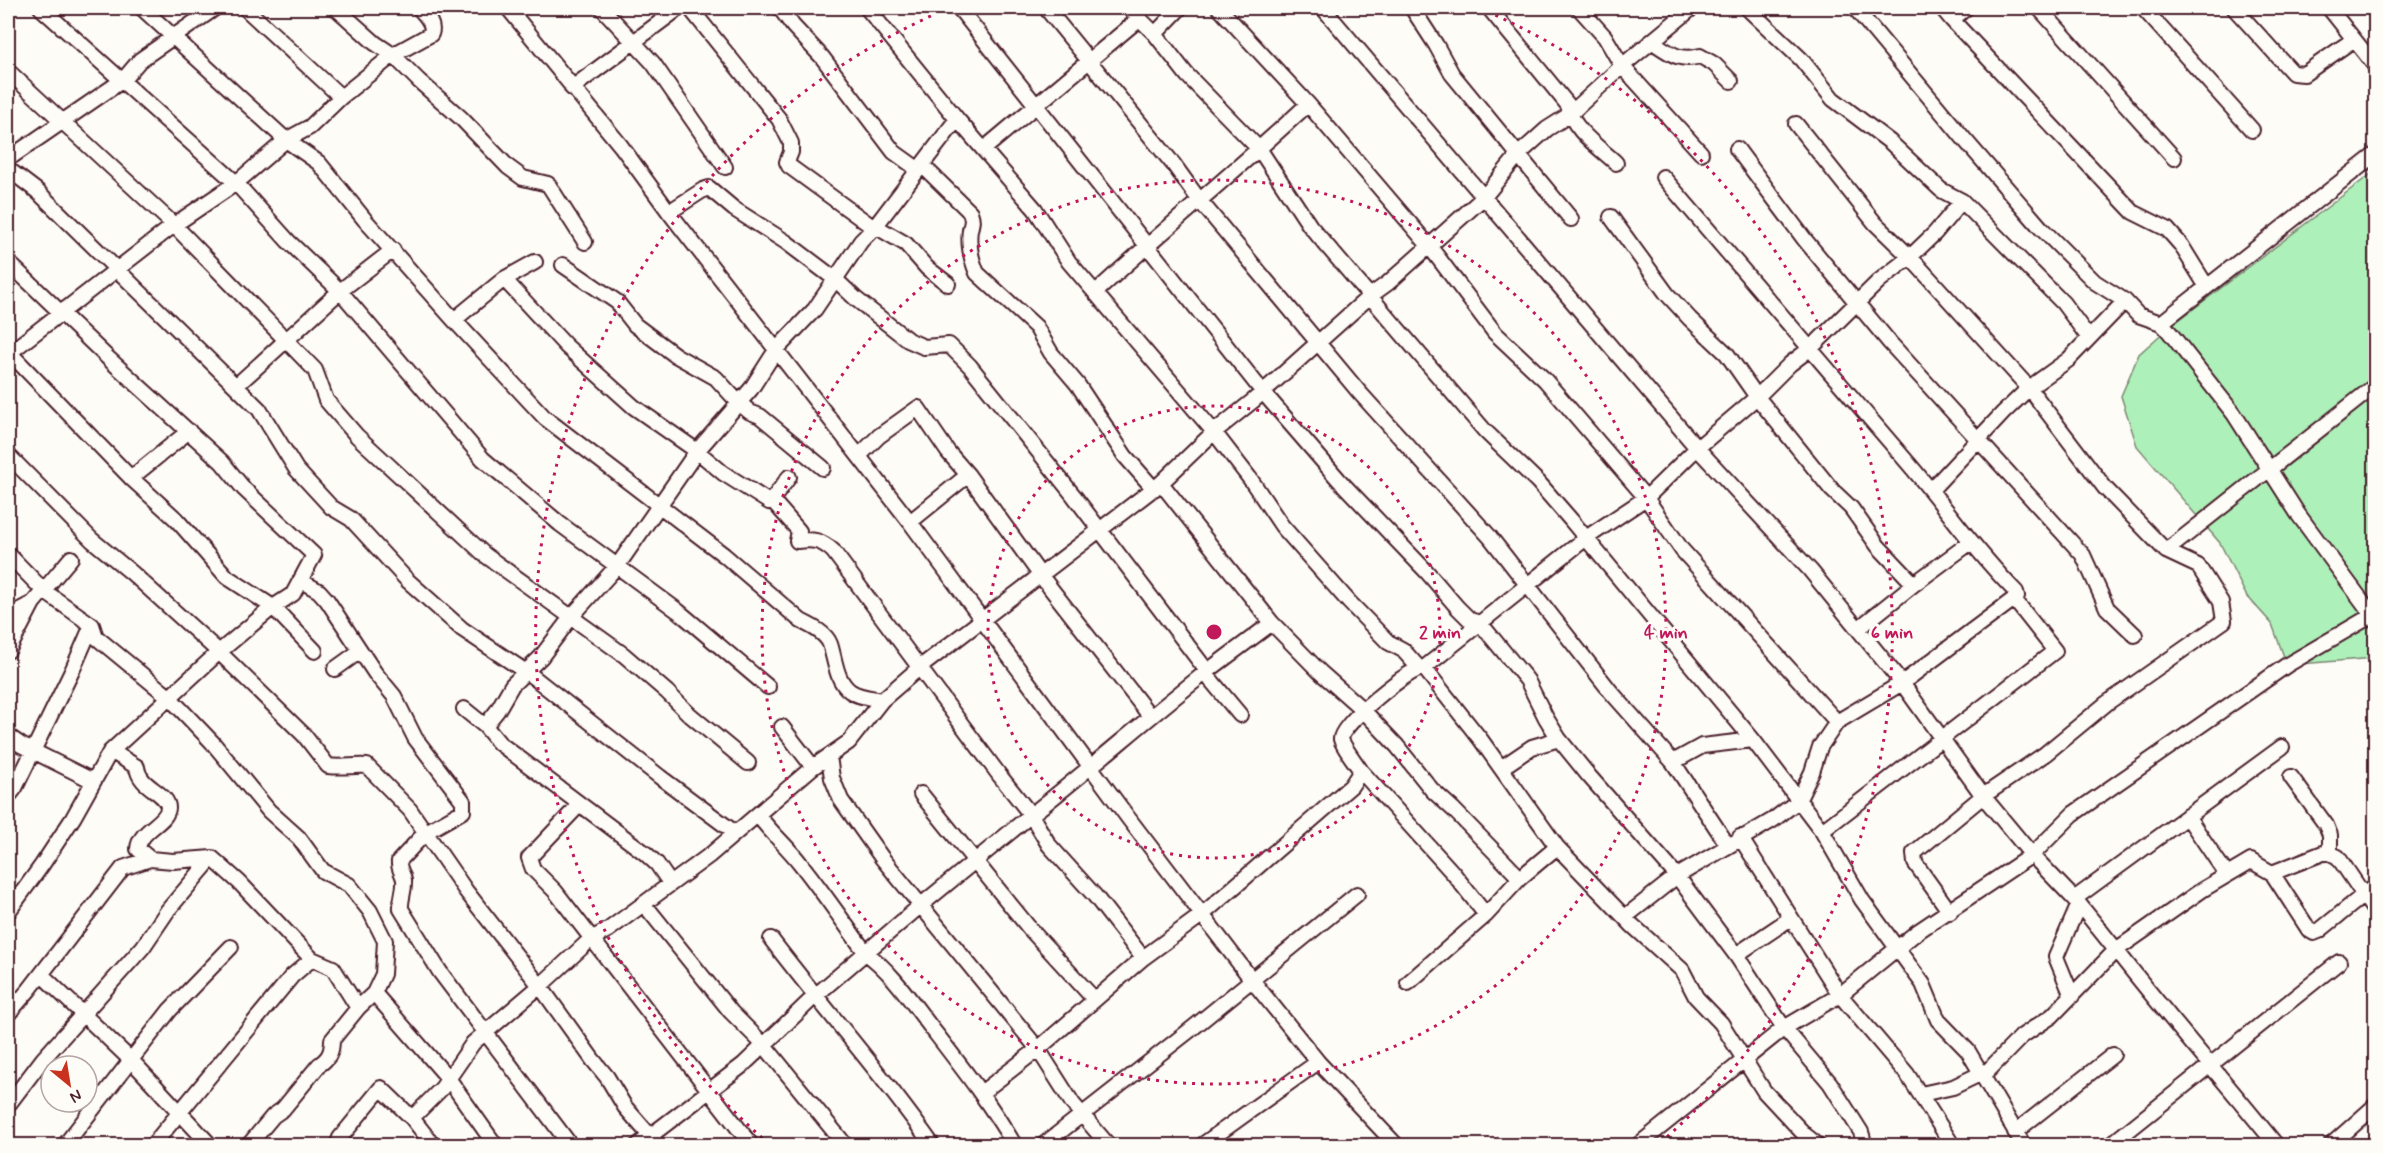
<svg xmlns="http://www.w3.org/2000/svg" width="2383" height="1153" viewBox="0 0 2383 1153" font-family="Mynerve,sans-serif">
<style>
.green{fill:#aef0b9;stroke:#7c8872;stroke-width:1.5}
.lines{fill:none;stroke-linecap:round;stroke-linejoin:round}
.minor-casing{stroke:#4a1f2b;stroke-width:18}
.minor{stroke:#fdfcf7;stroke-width:14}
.ring{fill:none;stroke:#c2185b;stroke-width:3;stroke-dasharray:3 6}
.centre{fill:#c2185b;stroke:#fdfcf7;stroke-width:3}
.ring-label{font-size:18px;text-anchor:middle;font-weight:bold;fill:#c2185b;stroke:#fdfcf7;stroke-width:6;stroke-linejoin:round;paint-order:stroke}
</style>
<rect width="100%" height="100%" fill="#fdfcf7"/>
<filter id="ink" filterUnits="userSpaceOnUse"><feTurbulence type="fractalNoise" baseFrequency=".0167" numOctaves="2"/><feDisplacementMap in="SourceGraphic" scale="12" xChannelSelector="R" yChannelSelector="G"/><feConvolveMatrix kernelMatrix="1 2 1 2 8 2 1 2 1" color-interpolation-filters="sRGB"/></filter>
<g filter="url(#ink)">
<!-- green -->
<path class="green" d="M2375,171V658L2287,665L2272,624L2246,595L2220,543L2137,446L2121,396L2139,354L2167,329Z"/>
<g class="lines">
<defs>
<path id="minor" d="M41,8L236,183L288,241L340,291L483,459L560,524L678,611L768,687
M142,8L286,140L319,163L365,220L454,320L545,418L724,555L801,621C811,626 826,633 830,644C835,659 836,681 850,691C858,697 872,698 882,700
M245,8L341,97
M336,8L375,43L393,55L419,81L461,118L508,167L523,178L548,184L585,242
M508,8L621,146L669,212L910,522L1129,819L1252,980L1318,1062L1397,1146
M602,8L653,63L725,167
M690,8L779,119L791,143V152L787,162L789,166L874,228
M780,8L793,26L822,57L894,152L919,170
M867,8L957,119L1035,209L1069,262L1214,432L1251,480L1282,526L1349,602L1388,642L1403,650L1418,667
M959,8L1262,391L1339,480L1427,572L1457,607L1470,620L1480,623L1527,680L1546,718L1559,739L1589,776L1677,876L1736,955L1784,1028L1830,1083L1861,1132L1865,1146
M1046,8L1174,165L1200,201L1359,392L1490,537L1611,692L1673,762L1727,844
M1129,8L1155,34L1187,75L1260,150L1310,226L1485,431L1538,482L1571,520L1753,740L1822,831L1862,900L1923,984L1938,1020L1968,1051L2024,1146
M1219,8L1308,104L1430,247L1495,333L1545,380L1646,498L1682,550L1837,722L1902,683L2014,599L2017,596L2016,592C1976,552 1944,505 1908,463C1826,367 1744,272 1663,177
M1323,8L1697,448L1810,570L1902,683L1983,796L2032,855L2079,904L2056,957L2072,996
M1412,8L1436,45L1452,74L1571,219
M1489,8L1568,105C1571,129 1600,148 1616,163
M1579,8L1605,37L1622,66L1701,153
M1747,8L1801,59L1833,99L1890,142L1941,190L1962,201L2063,303L2089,338
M1855,8L1965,140L2041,228L2095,282L2125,301L2138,315L2161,323L2167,329L2234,414L2298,514L2376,620
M1942,8L1952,20L1966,8
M2039,8L2174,158
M2143,8L2252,130
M2234,8L2293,73L2304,74L2353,40
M2329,8L2376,67
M1952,20L2133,212L2167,229L2181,245L2207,287
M1155,34L1180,8
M1653,42C1669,53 1680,62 1700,56L1714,64L1731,81
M8,71L174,225L315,370L326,400L357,436L485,555L624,655L667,692L689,714L748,763
M572,88L679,8
M1796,124L1875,223L1910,257L2029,388L2105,488L2166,551L2376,385
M984,149L1139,19
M1737,149L1805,240L1890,343L2083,555L2107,608L2135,635
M8,159L123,80L140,60L215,8
M922,165L970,212C973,220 972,222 970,230C968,244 972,261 977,273L1036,327L1051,353L1078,385L1125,456L1154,489
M8,169L37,191L259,409L296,469L331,507L351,519L407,580L462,629L532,676L660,777L734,832
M669,212L703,190L709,188L734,209L786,242L835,279L856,299L908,340L924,347L949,345L970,366L1074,496L1207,671
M1611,217L1667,294L1690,319L1727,354L1757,397L1832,490L1851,508L1878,546L1914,584
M875,226L906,244L927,268L948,284
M8,262L109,359L222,462L244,489L314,555L293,594L273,607L219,652L110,752L73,818L42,865L8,912
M563,265L617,302L635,325L675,355L716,378L738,402L750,412L760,416L823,468
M504,279L566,346L634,407L697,451L723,473L769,502L772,500
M1096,292C1165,228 1239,169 1308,104
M454,320L504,279L535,262
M2161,323L2376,154
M8,351L131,478L176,519L227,577L273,607L315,651
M8,354L174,225L236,183L286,140L310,127L341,97L393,55L431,34C435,24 425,15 419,8
M236,386L340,291L393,250
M8,455L92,540L132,573L219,652L304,735L328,766C342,768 354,765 367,766L410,810L466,891L540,986L473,1043L442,1088L412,1118
M859,456L879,436L918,408L948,452L968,475L1041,576L1150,716
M131,478L189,431
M1161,483L1272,623L1320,672L1363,710L1397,746L1432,790L1453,809L1520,878
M1931,490L2003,413L2029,388L2068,360L2125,301
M910,522L968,475
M8,554L44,591L92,625L96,637L169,697L212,742L269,811L299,838L323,871L349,885L370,911L385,941L383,974L374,993L358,1008L332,1040C332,1052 329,1058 319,1065L283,1109L273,1116L248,1146
M301,581L319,591L327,600L375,673L394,696L415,738L463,801V811L426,832L399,861C398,869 403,873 404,880C405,891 400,899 401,909L440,972L571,1146
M8,616L33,603
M1858,629L1914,584L1971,542
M8,651L33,603L71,558
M1424,668L1481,740L1557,847L1632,925L1682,970L1696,997L1721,1023L1764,1091L1805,1135L1819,1146
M335,669L360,651
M464,709L485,726
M1240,715L1205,673L1272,623
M782,727L813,767
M8,736L21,745L93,781
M111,751L137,767C139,788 168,792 168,808C167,823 139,830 138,849L150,859
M829,756L832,778L841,800L882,858L1038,1049L1073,1104L1109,1146
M1673,762L1702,746L1753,740
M1501,768L1532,747L1559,739
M1361,771L1453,873L1486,915
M2291,777L2326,825L2330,835V853
M921,794L1030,929L1094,999
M8,797L15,788L72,671L92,625
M579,805L529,858L533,869L555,891L752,1146
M758,815C770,832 787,846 800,863C823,892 844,923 866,953C892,972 910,1000 930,1026C960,1065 990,1103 1015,1146
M2187,816L2227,875
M1822,831L2055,651L2014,599
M1740,837L1840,995L1907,1074L1953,1146
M2272,873L2309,930L2314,933L2319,931L2376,885
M670,883L657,864L645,853L499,743L485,726L497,711L512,685L541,657L572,616L618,565L697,451L751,389L776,350L815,309L861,241L874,228L957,119
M2074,899L2282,747
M644,904L731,1012L764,1045L846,1146
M1950,912L1915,863L1914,853L1983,796L2045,754L2107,703L2224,621L2221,602L2198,566L2166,551
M1625,917L1677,876L1773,820L1798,801L1812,772L1820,747L1837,722
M771,939C824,1009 883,1074 933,1146
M1736,955L1791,918
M1143,958L1095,896L1049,845L1031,815C1090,769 1146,719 1205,673
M42,975L132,1061L211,1146
M1408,983L1486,915L1520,878L1557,847
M374,993L448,1078L496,1146
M8,1014L29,990L123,868L150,859L173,861L212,858L239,882L312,959L333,968L358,1008
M1982,1077L2022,1036L2052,1016L2116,950L2079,904
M981,1093L1038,1049L1143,958L1203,914L1351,786L1361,771C1356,763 1343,747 1341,739C1339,726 1411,666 1424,668L1586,538L1646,498L1697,448L1757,397L1790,364L1811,348L1879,281L1910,257L1935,233L1962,201
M1921,1094L1953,1087L1980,1074
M8,1105L43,1059L143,947L168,910L212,858
M2015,1132L2113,1055
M64,1146L170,1010L231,947
M152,1146L292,976L312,959
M337,1146L340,1138L381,1088L412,1118L434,1146
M637,1146L743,1065L815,996L920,906L1031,815L1000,776L833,551C821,540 813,539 797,541L799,531L772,500L789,477
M659,1146L625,1107L607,1077L593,1060L540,986L591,939L608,930L710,855L813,767L849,742L882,700L919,668L1161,483L1214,432L1254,400L1370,296L1388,283L1484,197L1519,154L1547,129L1569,115L1622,66L1692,8
M1042,1146L1194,1027L1357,894
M1201,1146L1318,1062
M1637,1146L1784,1028L1840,995L1917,932L2032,855L2073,814L2287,665L2376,613
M2109,1146L2339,962
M2277,1146C2224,1080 2168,1017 2116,950L2202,890L2251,861L2272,873L2323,853H2330L2338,857L2376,913
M2330,1146L2376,1105"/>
</defs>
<!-- minor casing -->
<use href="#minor" class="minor-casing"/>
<!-- minor -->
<use href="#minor" class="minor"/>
</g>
</g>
<!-- distance rings -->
<g class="ring">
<circle cx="1214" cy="632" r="226"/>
<circle cx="1214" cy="632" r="452"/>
<path d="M769 1144A678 678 0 0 1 949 8M1479 8A678 678 0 0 1 1659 1144"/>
</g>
<circle cx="1214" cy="632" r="9" class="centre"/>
<g class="ring-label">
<text x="1440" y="638">2 min</text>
<text x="1666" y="638">4 min</text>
<text x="1892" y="638">6 min</text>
</g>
<!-- margin -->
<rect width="2383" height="1153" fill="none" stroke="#fdfcf7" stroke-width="30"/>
<rect x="15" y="15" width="2353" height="1123" fill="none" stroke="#4a1f2b" stroke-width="2" filter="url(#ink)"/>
<!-- north arrow -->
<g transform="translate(69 1084) rotate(150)"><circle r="28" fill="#fdfcf7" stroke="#b5a4a5" stroke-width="1.5"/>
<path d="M0-4.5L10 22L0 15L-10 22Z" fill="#c8321e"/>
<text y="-9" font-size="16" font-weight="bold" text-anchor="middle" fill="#4a1f2b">N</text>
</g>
</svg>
